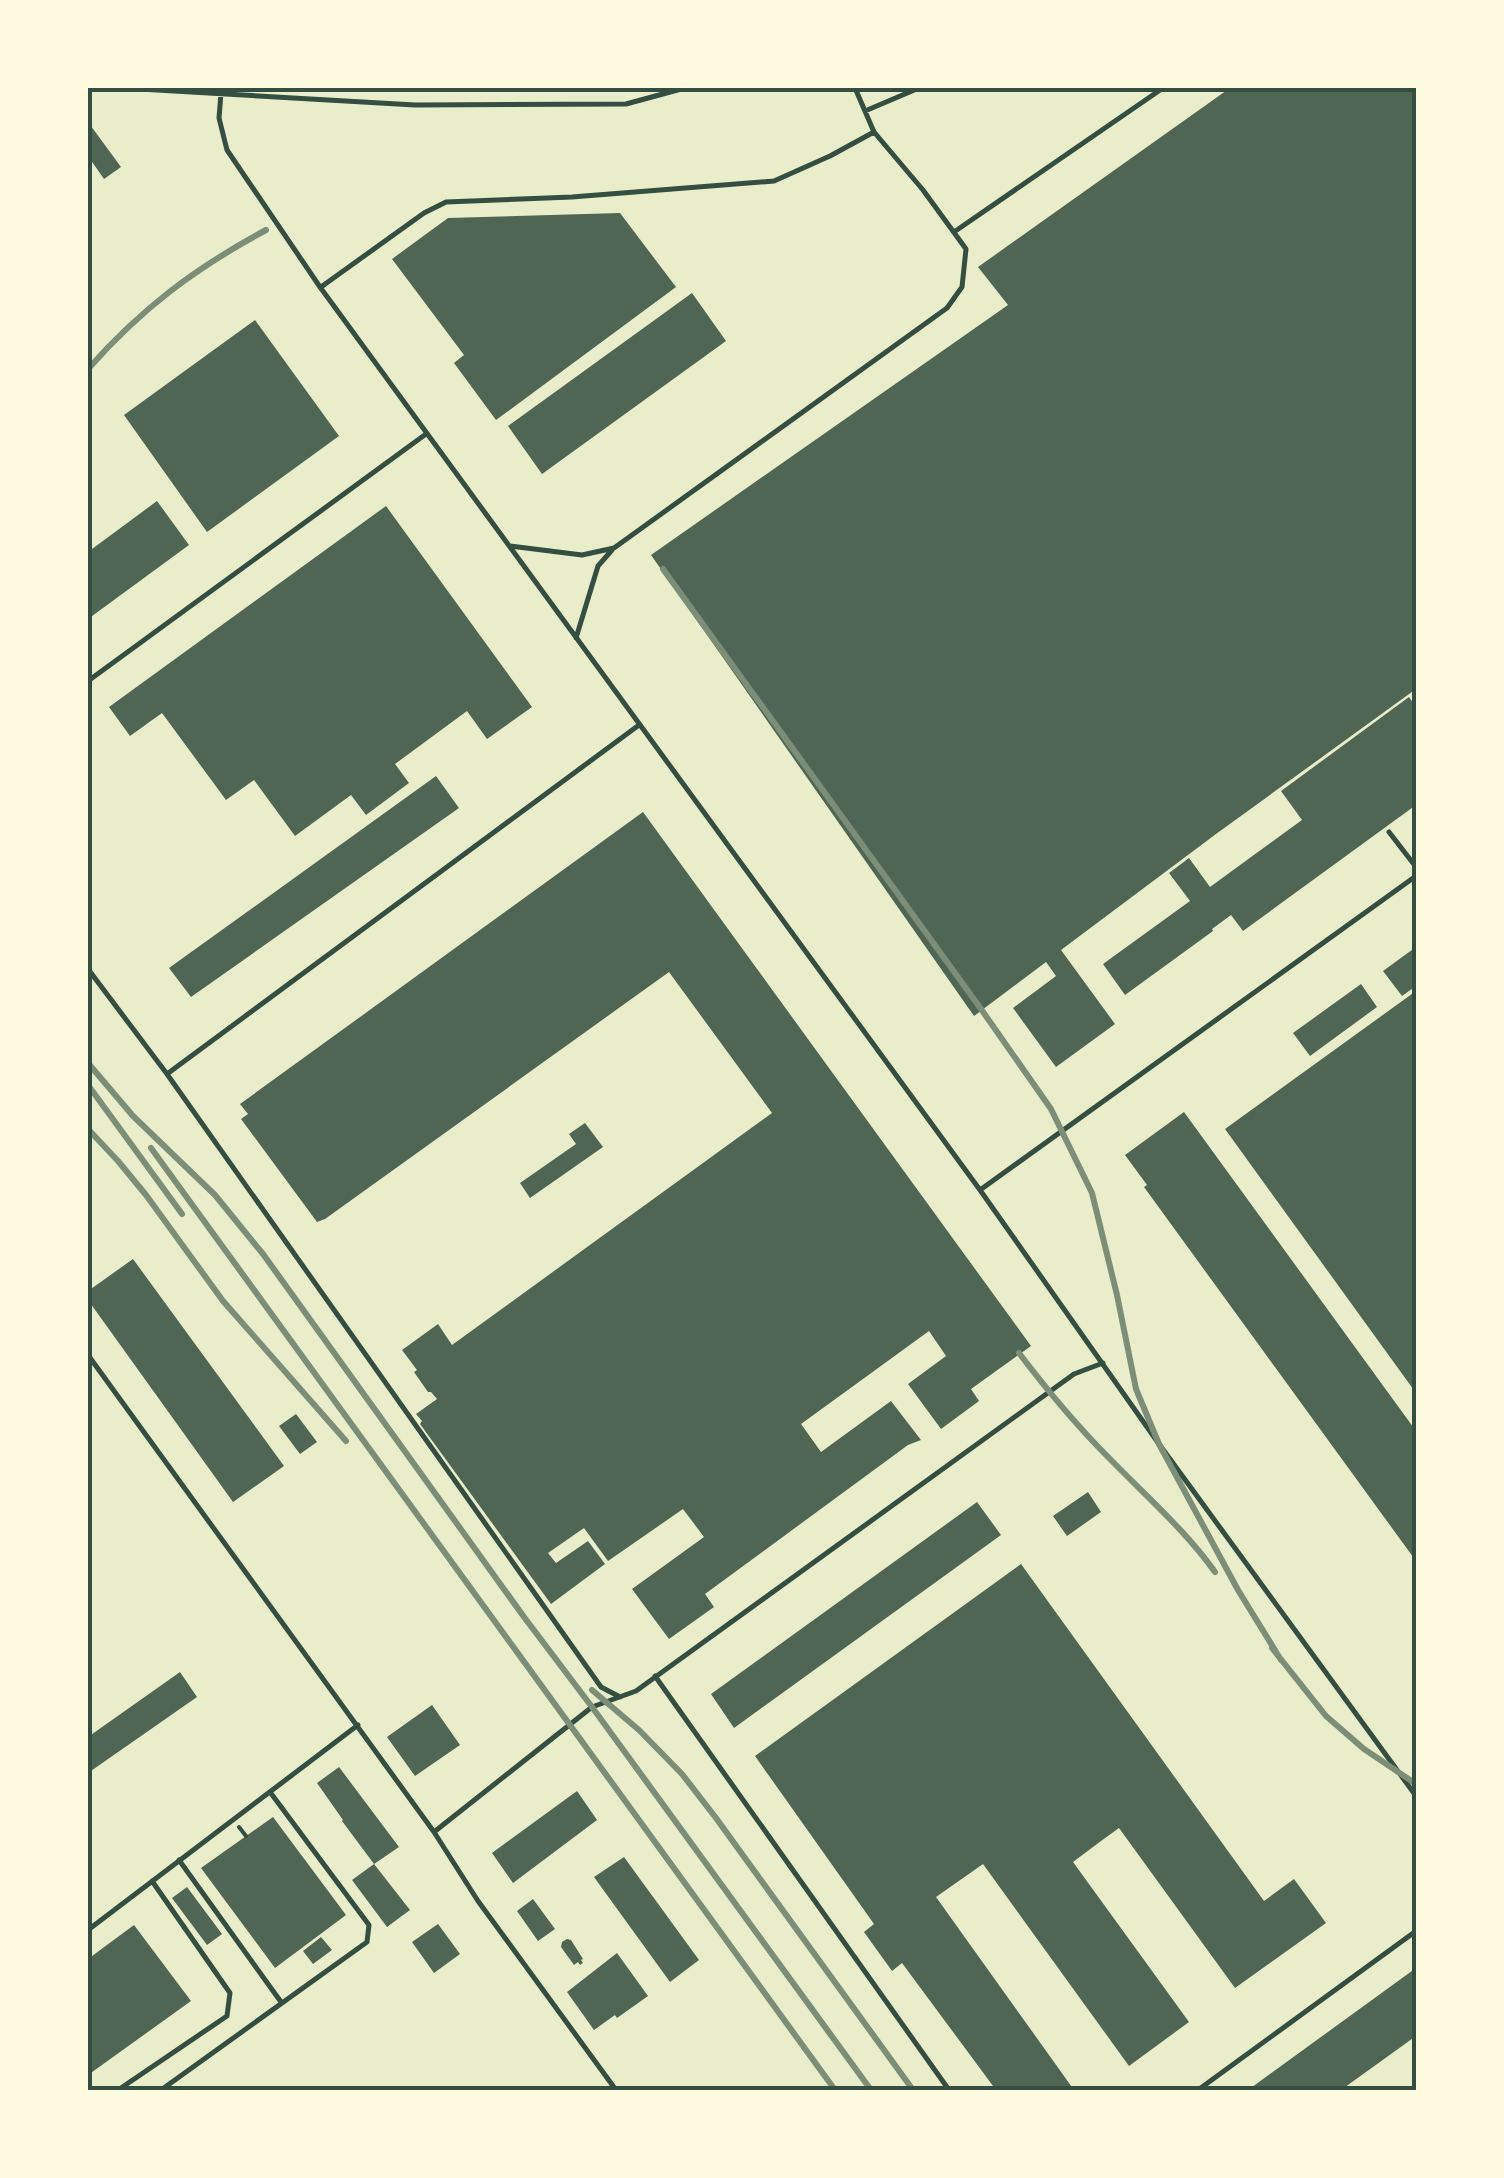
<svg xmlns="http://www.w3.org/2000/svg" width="1504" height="2178" viewBox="0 0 1504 2178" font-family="'Sofia Sans Condensed',sans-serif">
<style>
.building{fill:#4f6655}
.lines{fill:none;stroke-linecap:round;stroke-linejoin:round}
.path{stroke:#344e41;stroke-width:4}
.service{stroke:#344e41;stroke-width:5}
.rail{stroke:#7c8e77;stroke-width:6}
.neatline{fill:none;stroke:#344e41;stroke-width:4}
</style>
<rect width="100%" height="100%" fill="#e9edc9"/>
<!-- building -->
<path class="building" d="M1230,88H1416V689L1216,834L1061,950L1115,1024L1056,1067L1013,1008L1056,976L1046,962L974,1016L651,555L1008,305L978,267Z
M88,122L121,167L104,179L88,156Z
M620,213L676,287L496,420L454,363L464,355L392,259L448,218Z
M692,293L726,341L542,474L508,426Z
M255,320L339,436L207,532L124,415Z
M157,501L189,545L88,619V552Z
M386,506L532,707L487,739L467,711L395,764L409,783L366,815L351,795L295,836L254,780L226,800L162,713L130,736L109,707Z
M1409,697L1416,707V805L1243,931L1231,915L1212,929L1213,931L1125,995L1103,964L1190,901L1169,873L1189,858L1210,887L1302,820L1281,791Z
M436,776L459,808L191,997L169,968Z
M643,812L1031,1346L971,1389L979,1401L941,1429L908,1384L946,1356L929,1331L801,1424L821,1452L891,1401L921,1440L908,1445L705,1594L714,1607L669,1639L632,1589L704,1537L683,1509L608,1561L584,1528L548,1553L556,1563L588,1541L605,1564L551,1604L420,1424L422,1421L416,1414L437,1399L431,1392H428L414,1372L417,1370L402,1350L438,1324L452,1345L772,1113L669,972L325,1219L317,1222L241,1119L248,1114L240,1104Z
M1416,947V986L1402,996L1383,971Z
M1361,984L1377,1007L1310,1056L1293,1033Z
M1416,991V1393L1225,1129Z
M1184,1112L1416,1431V1561L1144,1187L1147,1185L1125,1155Z
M585,1123L603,1147L530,1198L520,1183L576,1144L569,1134Z
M133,1259L284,1466L233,1502L88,1300V1291Z
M296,1414L317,1442L300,1454L279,1426Z
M1088,1492L1101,1512L1067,1536L1053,1516Z
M977,1502L1001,1535L734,1728L711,1694Z
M1021,1564L1264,1901L1294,1879L1326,1923L1235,1988L1119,1828L1101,1841L1073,1862L1189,2022L1129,2066L983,1864L936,1897L1074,2090H996L902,1963L892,1971L864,1932L874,1924L755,1756Z
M180,1672L197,1697L88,1773V1737Z
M432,1705L460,1745L415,1776L387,1737Z
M339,1767L399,1847L374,1864L342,1821L343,1820L317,1783Z
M577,1791L597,1820L513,1883L492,1853Z
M273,1817L346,1915L275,1968L201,1868Z
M624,1857L699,1960L670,1982L594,1877Z
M374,1864L410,1910L387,1927L352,1880Z
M187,1887L222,1934L207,1945L172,1898Z
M533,1899L555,1929L538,1941L517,1911Z
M438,1924L460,1954L434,1973L412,1942Z
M134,1925L191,2001L88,2075V1959Z
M321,1937L332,1950L313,1964L303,1951Z
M567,1939L571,1940L583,1959L581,1960L583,1963L580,1965L578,1962L574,1965L561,1947L562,1942Z
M617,1953L648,1996L617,2018L615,2015L594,2030L567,1992Z
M1416,1968V2036L1341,2090H1248Z"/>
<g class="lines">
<!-- path -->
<path class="path" d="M239,1827L246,1836"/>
<!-- service -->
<path class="service" d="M122,88L415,105L626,104L685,88
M221,93L219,118L227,150L320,287L980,1190L1159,1444L1416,1796
M865,111L919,88
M954,232L1163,88
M321,287L424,213L446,202L572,197L774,181L830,156L874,132
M510,546L582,555L614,548L947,308L962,287L966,249L923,190L874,132L855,88
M576,638L598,566L612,550
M88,681L426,434
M1389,832L1416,867
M88,969L167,1074L639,725
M167,1074L601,1687L620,1697
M980,1190L1416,876
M88,1355L434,1832L592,1707L636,1691L1074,1374L1103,1363
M655,1676L949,2090
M434,1832L478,1901L616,2090
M179,1860L281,2002
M88,1930L358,1725
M118,2090L227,2016L230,1993L152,1881
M161,2090L367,1942L369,1925L270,1792
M1198,2090L1416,1931"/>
<!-- rail -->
<path class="rail" d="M88,369C142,308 194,269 266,230
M663,569L981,1009L1051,1109L1092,1193L1117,1295L1136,1389L1159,1444L1238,1590L1281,1660
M88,1063L133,1116L215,1195L263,1254L524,1617L592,1707L871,2090
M88,1085L182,1214
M88,1129L118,1161L146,1195L223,1301L346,1441
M151,1148L835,2090
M1019,1353C1047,1390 1077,1426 1110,1459C1146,1496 1185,1530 1215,1572
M1272,1648L1326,1716L1364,1749L1416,1784
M592,1690L639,1730L682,1774L716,1818L913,2090"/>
</g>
<!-- border -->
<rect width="1504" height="2178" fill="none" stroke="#fefae0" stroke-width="180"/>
<rect x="90" y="90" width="1324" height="1998" class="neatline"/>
</svg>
